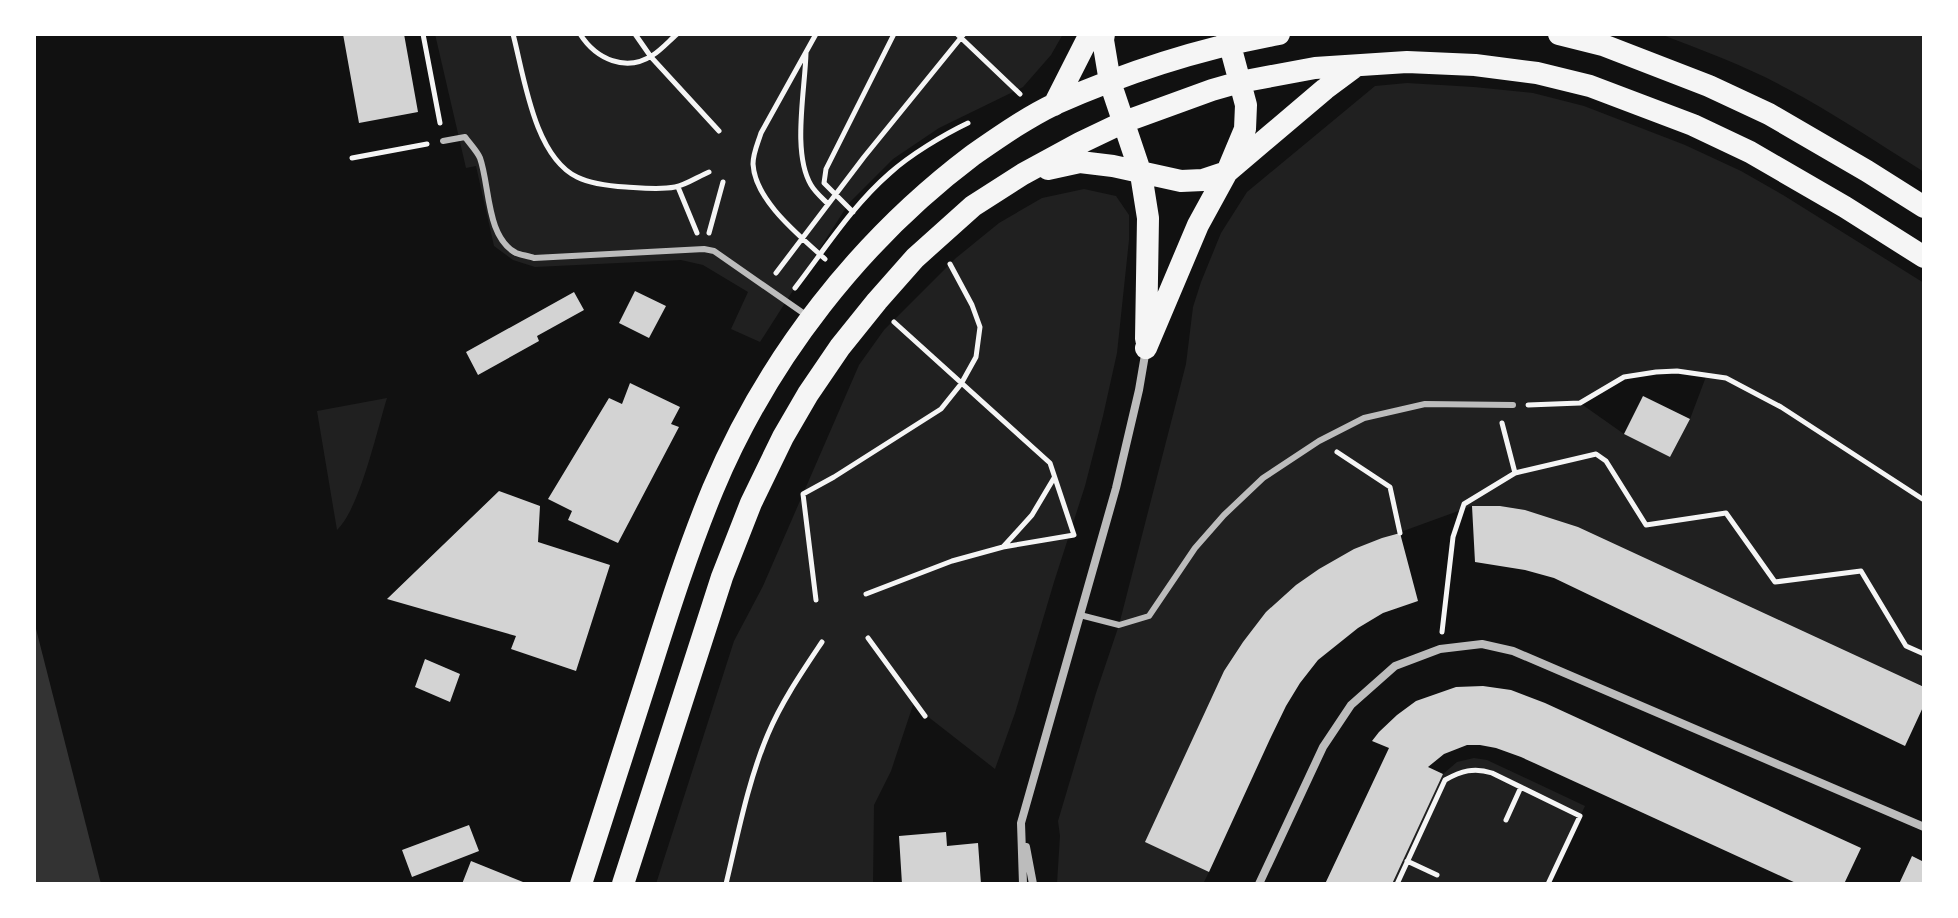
<svg xmlns="http://www.w3.org/2000/svg" width="1958" height="918" viewBox="0 0 1958 918" font-family="'Nunito Sans',sans-serif">
<style>
.green{fill:#202020;fill-rule:evenodd}
.water{fill:#333}
.building{fill:#d3d3d3}
.lines{fill:none;stroke-linecap:round;stroke-linejoin:round}
.path{stroke:#f5f5f5;stroke-width:5}
.service{stroke:#bcbcbc;stroke-width:6}
.minor{stroke:#bcbcbc;stroke-width:8}
.trunk{stroke:#f5f5f5;stroke-width:22}
</style>
<rect width="100%" height="100%" fill="#111"/>
<!-- green -->
<path class="green" d="M435,34H1063L1051,55L1023,87L939,128L893,159L849,203L760,342L731,329L748,292L703,265L681,260L535,267L513,260L494,246L476,166L466,168Z
M1660,34H1924V172C1878,143 1833,113 1786,88C1746,66 1702,50 1660,34Z
M1407,83L1474,87L1533,93L1584,106L1685,145L1741,171L1783,195L1924,283V687L1578,527L1525,510L1500,506H1472L1354,549L1319,569L1296,585L1267,612L1243,642L1224,671L1146,842L1209,872L1203,884H1057L1060,836L1058,821L1096,693L1119,625L1186,364L1193,307L1201,282L1221,233L1247,192L1375,86ZM1677,371L1707,374L1690,419L1670,457L1624,434L1580,403L1624,377Z
M1084,189L1116,196L1129,215V240L1117,353L1103,416L1085,486L1054,582L1015,713L995,769L913,705L891,771L874,805L873,884H656L734,641L763,586L859,365L884,330L956,258L999,223L1042,198Z
M387,398C377,430 360,508 337,530L317,411Z
M1474,758L1487,760L1585,806L1548,884H1392L1443,774L1457,762Z"/>
<!-- water -->
<path class="water" d="M34,621L101,884H34Z"/>
<!-- building -->
<path class="building" d="M343,34H404L418,112L359,123Z
M635,291L666,306L649,338L619,323Z
M574,292L584,310L537,336L539,341L478,375L466,352Z
M630,383L680,407L671,424L679,427L618,543L568,520L572,511L548,499L609,398L622,404Z
M1643,396L1690,419L1670,457L1624,434Z
M499,491L540,506L538,542L610,565L576,671L511,649L516,636L387,599Z
M1472,506H1500L1525,510L1578,527L1924,687V705L1905,746L1554,578L1525,570L1475,562Z
M1400,533L1418,601L1383,613L1358,628L1318,660L1300,683L1286,706L1270,739L1209,872L1145,842L1224,671L1243,642L1266,612L1296,585L1319,569L1354,549L1382,538Z
M425,659L460,674L450,702L415,687Z
M1483,686L1511,690L1545,703L1861,848L1844,884H1798L1521,757L1496,748L1480,745H1467L1444,754L1428,767L1443,774L1392,884H1325L1389,748L1372,741L1379,732L1397,715L1416,701L1456,687Z
M469,825L479,851L412,877L402,850Z
M946,832L947,846L978,843L981,884H902L899,836Z
M1912,856L1924,862V884H1899Z
M471,861L528,884H462Z"/>
<g class="lines">
<!-- path -->
<path class="path" d="M423,34L440,123
M513,34C524,76 534,156 577,177C591,184 610,186 626,187C642,188 660,190 675,187C686,185 699,176 709,172
M580,34C596,59 626,73 653,55C661,50 669,41 677,34
M635,34L651,57L719,131
M816,34L761,133C758,143 753,153 753,164C755,201 800,236 825,259
M957,34L1020,94
M806,53C805,91 792,153 811,185C815,192 822,198 828,204
M352,158L427,144
M678,187L697,233
M853,212L824,183L826,169L894,34
M709,233L723,182
M776,273L864,157L964,34
M795,288C825,249 852,206 890,173C910,155 943,135 968,123
M894,322L1050,463L1074,535L1003,547
M1528,405L1580,403L1624,377L1656,372L1677,371L1726,378L1781,407L1924,500
M1502,423L1515,473
M1337,452L1390,487L1400,533
M866,594L952,561L1003,547L1032,515L1054,478
M816,600L803,494L834,477L941,409L961,384L976,357L980,327L972,305L950,264
M1442,632L1453,537L1464,504L1515,473L1596,454L1606,461L1646,525L1726,513L1775,582L1861,571L1906,646L1924,654
M868,638L925,716
M1506,820L1521,787
M1407,861L1437,875
M726,884C738,834 748,781 768,734C782,701 802,672 822,642
M1397,884L1445,780C1461,771 1474,767 1492,773L1580,816L1548,884"/>
<!-- service -->
<path class="service" d="M443,141L465,137C470,144 477,151 480,158C490,186 486,237 516,253C521,255 529,256 534,258L704,249L714,251L806,315
M1080,615L1119,625L1149,616L1195,548L1224,515L1263,478L1319,441L1364,418L1425,404L1513,405"/>
<!-- minor -->
<path class="minor" d="M1026,847L1033,884
M1023,884L1021,823L1116,488L1139,390L1146,349
M1259,884L1323,747L1351,705L1395,666L1440,649L1482,644L1513,651L1924,827"/>
<!-- trunk -->
<path class="trunk" d="M1104,34L1103,40L1110,82L1141,174L1148,218L1146,339
M1559,34L1603,45L1709,86L1769,114L1867,171L1924,207
M1054,105L1090,34
M1048,169L1080,162L1113,166L1181,181L1203,180L1227,172L1325,89L1356,66
M1146,348L1198,225L1227,172L1245,129L1246,105L1227,34
M581,884C604,811 628,739 651,666C670,606 689,547 713,489C768,358 860,240 973,155C999,137 1026,118 1055,104C1127,72 1202,48 1279,34
M623,884L722,577L751,503L783,437L808,394L840,347L877,301L915,258L973,206L1023,174L1080,143L1124,122L1212,90L1240,82L1315,68L1407,62L1475,65L1537,73L1590,86L1693,125L1750,152L1845,207L1924,257"/>
</g>
<!-- border -->
<rect width="1958" height="918" fill="none" stroke="#ffffff" stroke-width="72"/>
</svg>
